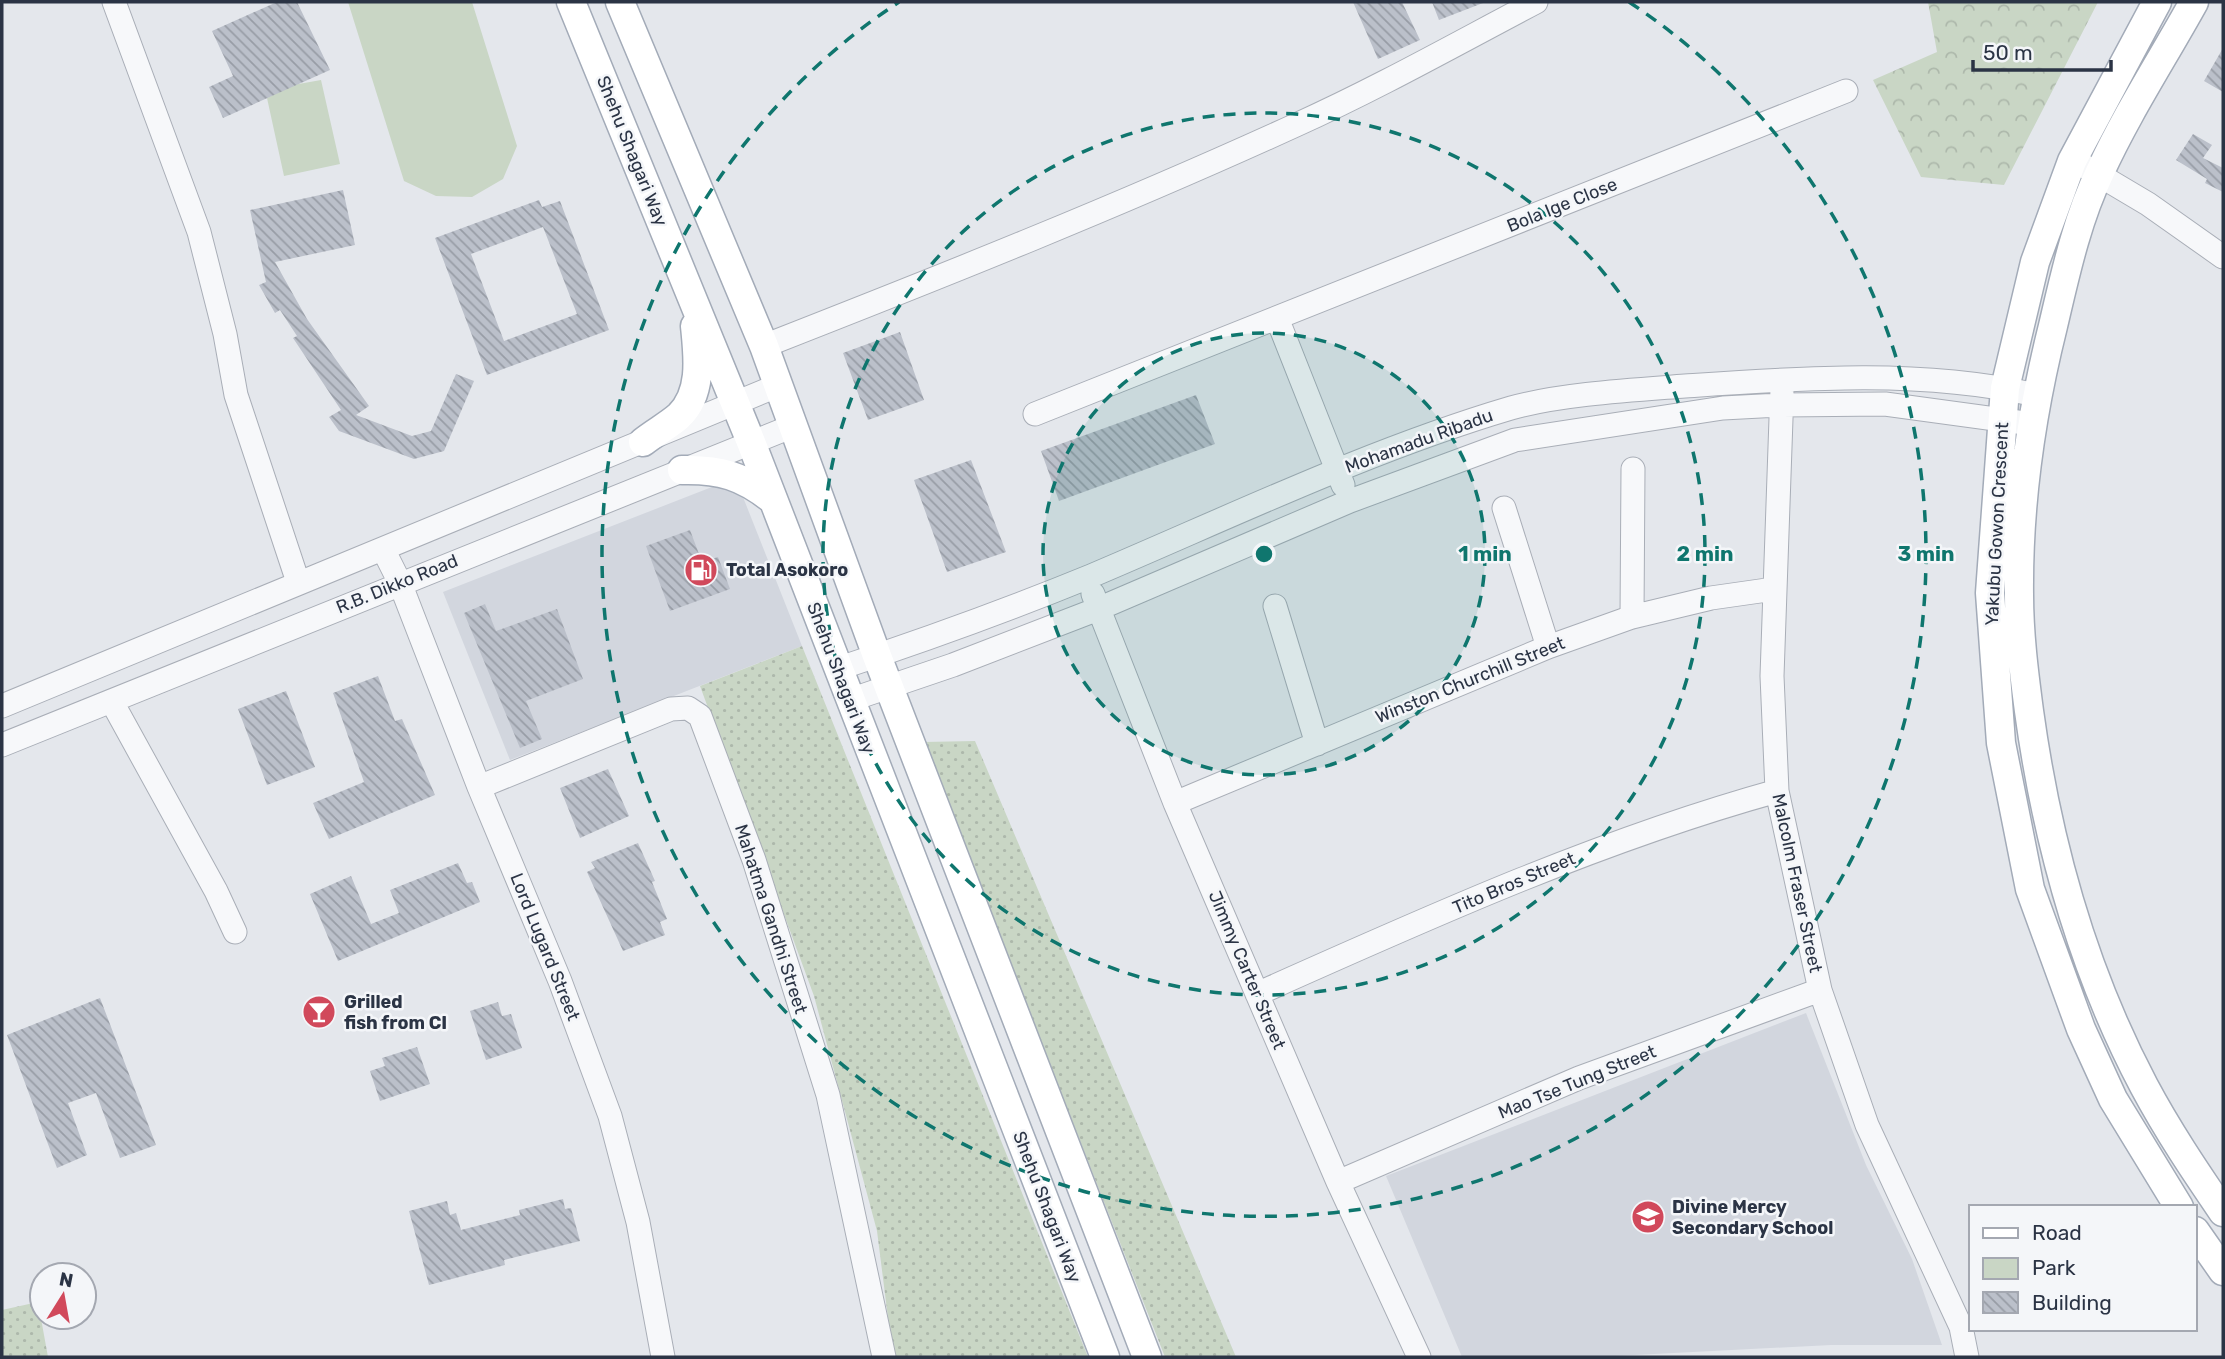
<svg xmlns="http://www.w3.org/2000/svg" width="2225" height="1359" viewBox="0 0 2225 1359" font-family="Rubik,sans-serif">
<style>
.built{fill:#d2d6de}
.green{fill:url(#green-dots)}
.forest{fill:url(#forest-crowns)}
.pitch{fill:#c9d6c5}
.building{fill:url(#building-back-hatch);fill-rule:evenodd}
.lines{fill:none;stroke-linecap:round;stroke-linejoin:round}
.minor-casing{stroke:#a9aeb7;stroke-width:25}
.major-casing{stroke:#a3abb8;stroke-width:31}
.minor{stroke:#f7f8fa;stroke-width:23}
.major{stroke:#fff;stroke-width:28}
.ring{fill:none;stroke:#0f766e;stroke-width:3.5;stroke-dasharray:12 9}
.labels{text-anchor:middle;stroke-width:5;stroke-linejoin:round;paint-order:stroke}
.street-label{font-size:18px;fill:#2b3445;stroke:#f4f6f9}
.poi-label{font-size:18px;font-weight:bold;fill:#2b3445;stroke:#f4f6f9;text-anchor:start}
.centre{fill:#0f766e;stroke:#f4f6f9;stroke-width:3.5}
.ring-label{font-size:21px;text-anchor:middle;font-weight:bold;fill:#0f766e;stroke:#f4f6f9;stroke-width:5;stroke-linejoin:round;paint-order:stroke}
</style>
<defs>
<pattern id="green-dots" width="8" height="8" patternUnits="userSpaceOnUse" patternTransform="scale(1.75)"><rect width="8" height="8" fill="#c9d6c5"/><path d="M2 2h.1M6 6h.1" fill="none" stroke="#adb8ab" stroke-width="1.8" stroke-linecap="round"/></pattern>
<pattern id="forest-crowns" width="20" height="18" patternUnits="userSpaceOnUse" patternTransform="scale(1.75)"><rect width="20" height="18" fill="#c9d6c5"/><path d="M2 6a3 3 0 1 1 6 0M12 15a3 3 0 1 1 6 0" fill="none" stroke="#adb8ab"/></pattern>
<pattern id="building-back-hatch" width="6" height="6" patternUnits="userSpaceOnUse" patternTransform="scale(1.75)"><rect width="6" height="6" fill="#bbc0ca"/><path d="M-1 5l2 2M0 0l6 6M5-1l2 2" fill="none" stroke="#989da6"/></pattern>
</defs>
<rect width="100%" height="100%" fill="#e4e7ec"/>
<!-- built -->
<path class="built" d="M717,485L741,492L802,646L510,760L443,592Z
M1806,1013L1866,1165L1912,1259L1942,1345H1831L1596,1357H1462L1386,1176Z"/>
<!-- green -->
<path class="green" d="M802,646L1088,1357H893L877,1231L814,996L700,686Z
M975,741L1236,1357H1165L923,742Z
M38,1302L48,1357H2V1310Z"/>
<!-- forest -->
<path class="forest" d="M1928,2H2098L2004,185L1921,177L1873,80L1937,52Z"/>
<!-- pitch -->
<path class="pitch" d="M348,2H472L517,146L503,179L472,197L436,196L404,181Z
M321,80L340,164L284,176L267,98L293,85Z"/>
<!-- building -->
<path class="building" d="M277,2H297L330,70L223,118L209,87L233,76L212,31Z
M1353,2H1402L1420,40L1378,59Z
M1432,2H1482L1483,3L1439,20Z
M2223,48V92L2204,81Z
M2193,134L2212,145L2203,158L2223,168V192L2205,183L2207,179L2176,160Z
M343,190L355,245L275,262L307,319L369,406L356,415L412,436L431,431L456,374L474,381L444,451L414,459L339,431L329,417L341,410L293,338L297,336L280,310L275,313L259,285L266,282L250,210Z
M539,200L542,207L560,201L609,330L487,375L435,238ZM543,227L577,314L504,341L471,254Z
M900,332L924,400L868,420L843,353Z
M1196,395L1215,444L1059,501L1041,451Z
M971,460L1006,552L947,572L914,480Z
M690,530L702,562L718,557L730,589L670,611L646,546Z
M485,604L496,631L557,609L583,679L526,701L542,739L520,748L464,613Z
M378,676L395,721L402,719L435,795L329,839L313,803L364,782L333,693Z
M286,691L315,767L267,785L238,709Z
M608,769L629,816L580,838L560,788Z
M638,843L655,881L652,882L667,919L660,922L665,935L623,951L587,872L595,868L591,862Z
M458,863L467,883L472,882L480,902L338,961L310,894L351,876L371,924L399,913L390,890Z
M100,998L156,1145L120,1158L96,1093L68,1103L87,1155L57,1168L7,1035Z
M498,1002L502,1016L511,1014L522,1048L486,1060L470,1011Z
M417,1047L430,1084L380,1101L370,1071L385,1066L382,1058Z
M563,1199L565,1209L571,1208L580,1241L504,1260L505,1265L429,1285L409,1211L447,1201L450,1215L456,1213L461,1230L520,1215L519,1210Z"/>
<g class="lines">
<defs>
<path id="minor" d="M114,2L199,232L225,334L236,395L298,582
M2084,166L2148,204L2223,257
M1277,318L1343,485
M764,346C943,276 1121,205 1296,125C1378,88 1456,44 1536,2
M1782,390L1772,676L1777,791L1820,990L1867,1125L1961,1327L1967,1357
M1035,414L1846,91
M1504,508L1548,647
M384,551L400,583L479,787L560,981L610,1116L638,1222L663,1357
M1093,594L1175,803L1338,1182L1419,1357
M1275,606L1317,744
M1632,617L1633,469
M837,669C922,641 1008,610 1091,576C1228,518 1369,450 1511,408C1561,394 1633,390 1685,386C1802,378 1921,369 2036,395
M850,700L953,665L1098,609L1350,501L1515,440L1723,408L1782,405L1885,404L2032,424
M112,702L216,891L235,932
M2,706L779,385
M2,745L793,426
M479,787L671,709L688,708L700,716L754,860L828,1095L884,1357
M1175,803L1548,647L1632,617L1711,598L1774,589
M1257,994C1427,918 1597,841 1777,791
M1338,1182L1579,1078L1820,990"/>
<path id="major" d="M571,2L751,442L1105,1357
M620,2L764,346L877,656L1147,1357
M2157,2L2072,161L2035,262L2005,388L1990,593L2001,743L2030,889L2081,1029L2113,1099L2179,1207
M2194,2C2163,58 2127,113 2100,172C2077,219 2065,275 2053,326C2031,414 2018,504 2019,595C2019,634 2024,673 2029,711C2047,842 2082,969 2144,1086C2168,1131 2195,1171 2223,1212
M643,442C654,433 669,425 679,416C703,393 698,356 695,326
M682,470C720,469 743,476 773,500
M2195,1231L2223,1271"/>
</defs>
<!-- minor casing -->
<use href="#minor" class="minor-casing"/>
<!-- major casing -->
<use href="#major" class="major-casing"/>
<!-- minor -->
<use href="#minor" class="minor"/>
<!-- major -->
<use href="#major" class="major"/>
</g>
<!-- distance rings -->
<circle cx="1264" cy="554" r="221" fill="#0f766e" fill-opacity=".12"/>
<g class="ring">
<circle cx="1264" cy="554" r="221"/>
<circle cx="1264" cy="554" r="441"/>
<path d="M1629 2A662 662 0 1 1 899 2"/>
</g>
<!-- icons -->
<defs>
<symbol id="fuel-disc" viewBox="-11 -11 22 22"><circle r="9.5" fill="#d1495b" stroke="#f4f6f9"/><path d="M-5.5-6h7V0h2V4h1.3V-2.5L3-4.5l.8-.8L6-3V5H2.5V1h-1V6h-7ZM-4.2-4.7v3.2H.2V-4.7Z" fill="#fff"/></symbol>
<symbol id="bar-disc" viewBox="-11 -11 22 22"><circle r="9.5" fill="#d1495b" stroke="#f4f6f9"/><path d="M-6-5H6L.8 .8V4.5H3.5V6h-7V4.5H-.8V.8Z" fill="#fff"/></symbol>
<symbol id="school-disc" viewBox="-11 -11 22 22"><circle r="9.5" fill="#d1495b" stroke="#f4f6f9"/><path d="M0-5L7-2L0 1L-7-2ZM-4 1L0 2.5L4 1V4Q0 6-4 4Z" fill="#fff"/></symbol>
</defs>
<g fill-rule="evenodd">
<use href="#fuel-disc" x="682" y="551" width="38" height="38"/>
<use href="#bar-disc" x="300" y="993" width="38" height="38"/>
<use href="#school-disc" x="1629" y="1198" width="38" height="38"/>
</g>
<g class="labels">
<!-- street labels -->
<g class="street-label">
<text transform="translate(632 151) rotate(68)" y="6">Shehu Shagari Way</text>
<text transform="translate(1562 205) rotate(-22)" y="6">Bola Ige Close</text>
<text transform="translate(1419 441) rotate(-20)" y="6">Mohamadu Ribadu</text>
<text transform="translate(1997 524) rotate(-87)" y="6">Yakubu Gowon Crescent</text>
<text transform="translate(397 584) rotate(-22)" y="6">R.B. Dikko Road</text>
<text transform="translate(841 678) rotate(69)" y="6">Shehu Shagari Way</text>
<text transform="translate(1470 680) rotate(-22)" y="6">Winston Churchill Street</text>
<text transform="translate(1514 883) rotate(-23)" y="6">Tito Bros Street</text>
<text transform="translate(1797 883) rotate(78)" y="6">Malcolm Fraser Street</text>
<text transform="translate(771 919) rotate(72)" y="6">Mahatma Gandhi Street</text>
<text transform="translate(545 947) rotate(68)" y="6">Lord Lugard Street</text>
<text transform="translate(1247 970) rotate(67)" y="6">Jimmy Carter Street</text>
<text transform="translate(1577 1082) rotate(-22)" y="6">Mao Tse Tung Street</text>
<text transform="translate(1047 1207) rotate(69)" y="6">Shehu Shagari Way</text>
</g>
<!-- poi labels -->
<g class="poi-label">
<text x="726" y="576">Total Asokoro</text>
<text x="344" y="1008">Grilled<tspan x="344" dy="21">fish from CI</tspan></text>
<text x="1672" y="1213">Divine Mercy<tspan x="1672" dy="21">Secondary School</tspan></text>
</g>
</g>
<circle cx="1264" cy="554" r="10" class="centre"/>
<g class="ring-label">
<text x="1485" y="561">1 min</text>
<text x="1705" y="561">2 min</text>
<text x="1926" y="561">3 min</text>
</g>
<!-- border -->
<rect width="2225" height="1359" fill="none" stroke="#2b3445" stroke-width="7"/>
<!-- legend -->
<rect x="1969" y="1205" width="228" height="126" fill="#f4f6f9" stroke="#a4a8b1" stroke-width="2"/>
<rect x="1983" y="1228" width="35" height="10" fill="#ffffff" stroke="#a4a8b1" stroke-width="2"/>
<text x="2032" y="1240" font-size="21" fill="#2b3445">Road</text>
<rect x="1983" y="1258" width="35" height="21" fill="#c9d6c5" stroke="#a4a8b1" stroke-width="2"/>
<text x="2032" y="1275" font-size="21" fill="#2b3445">Park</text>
<rect x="1983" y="1292" width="35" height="21" fill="url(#building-back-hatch)" stroke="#a4a8b1" stroke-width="2"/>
<text x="2032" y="1310" font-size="21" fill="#2b3445">Building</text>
<!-- north arrow -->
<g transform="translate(63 1296) rotate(11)"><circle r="33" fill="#f4f6f9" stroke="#a4a8b1" stroke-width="2"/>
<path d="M0-5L12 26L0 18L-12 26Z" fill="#d1495b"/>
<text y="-10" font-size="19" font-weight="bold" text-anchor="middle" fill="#2b3445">N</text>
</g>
<!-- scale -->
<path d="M1973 60v10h138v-10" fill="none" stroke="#2b3445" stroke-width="3.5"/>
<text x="1983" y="60" font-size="21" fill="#2b3445" stroke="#f4f6f9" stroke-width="5" paint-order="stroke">50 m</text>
</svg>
